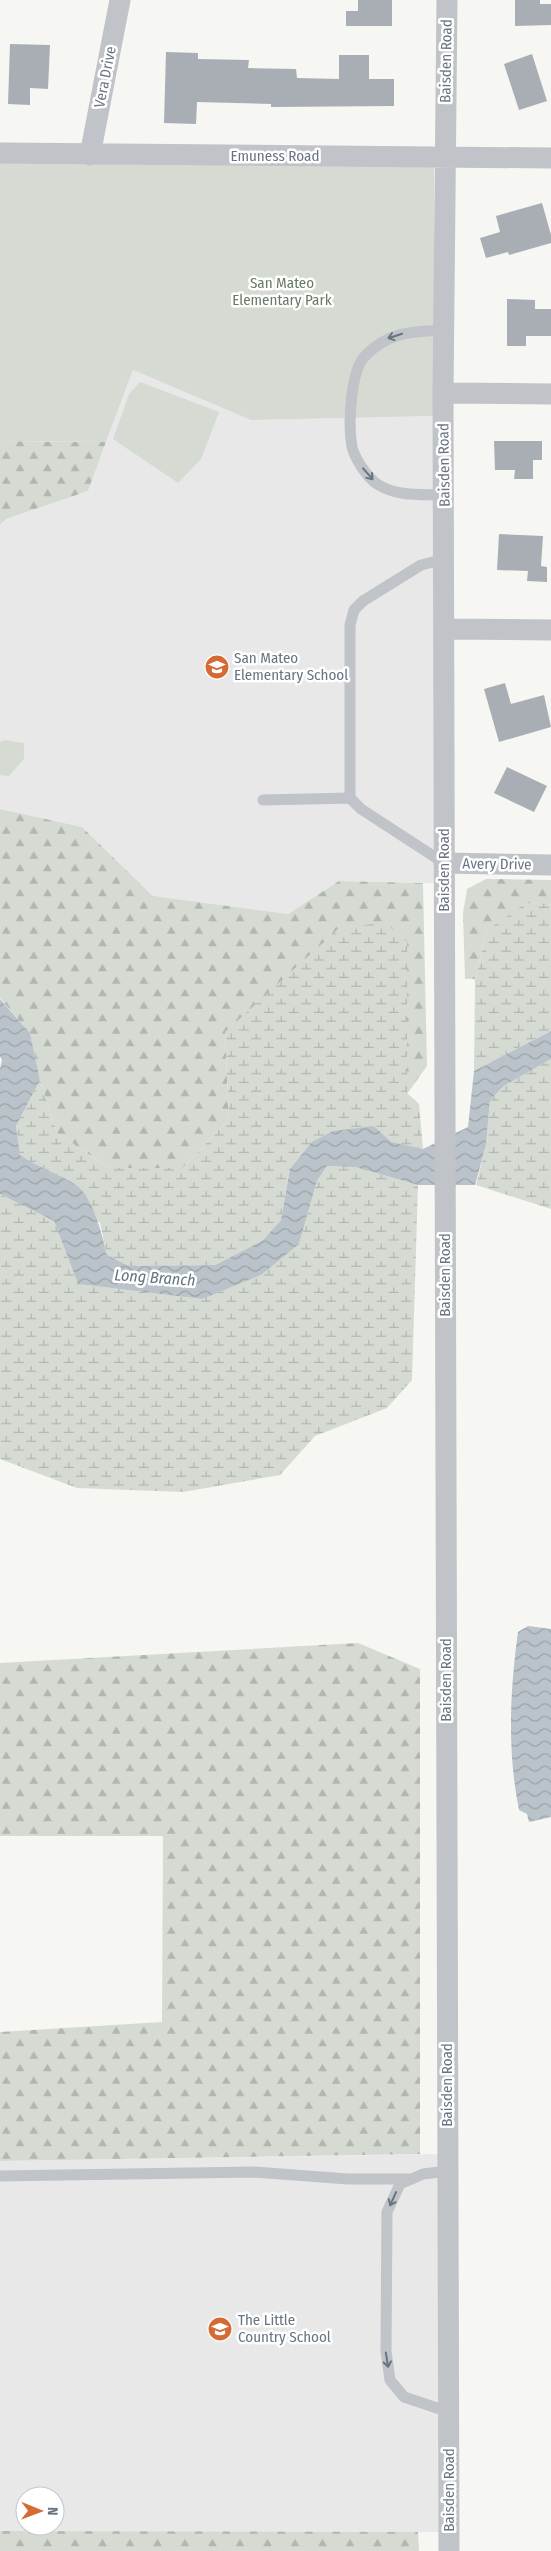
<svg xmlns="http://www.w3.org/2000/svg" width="551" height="2551" viewBox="0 0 551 2551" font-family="'Fira Sans Condensed',sans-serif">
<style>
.built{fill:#e7e8e7;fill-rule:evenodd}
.forest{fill:url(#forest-firs)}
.wetland{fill:url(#wetland-marsh)}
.park{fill:#d5dbd3}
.water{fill:url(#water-waves)}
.building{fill:#a8aeb4}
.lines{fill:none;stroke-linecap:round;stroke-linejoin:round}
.lane{stroke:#c0c3c7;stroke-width:11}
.street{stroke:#c0c3c7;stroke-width:21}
.oneway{stroke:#687482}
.labels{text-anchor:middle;stroke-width:5;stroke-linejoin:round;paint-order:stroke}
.street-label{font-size:15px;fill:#687482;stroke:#fff}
.park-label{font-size:15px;fill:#687a66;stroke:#fff}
.poi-label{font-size:15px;fill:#687482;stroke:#fff;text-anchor:start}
.water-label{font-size:16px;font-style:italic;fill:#63747f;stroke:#fff}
</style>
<defs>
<pattern id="forest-firs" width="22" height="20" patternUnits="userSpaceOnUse" patternTransform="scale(1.25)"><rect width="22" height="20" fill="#d5dbd3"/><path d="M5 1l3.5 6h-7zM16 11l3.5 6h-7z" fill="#b1b6b1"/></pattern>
<pattern id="wetland-marsh" width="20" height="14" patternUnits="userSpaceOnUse" patternTransform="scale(1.25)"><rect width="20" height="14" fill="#d5dbd3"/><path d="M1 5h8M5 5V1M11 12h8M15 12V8" fill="none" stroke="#b1b6b1"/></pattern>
<pattern id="water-waves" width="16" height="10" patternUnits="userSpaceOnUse" patternTransform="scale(1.25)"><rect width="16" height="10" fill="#bac3c9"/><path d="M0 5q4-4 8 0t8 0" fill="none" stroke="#9ba3a9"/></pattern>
</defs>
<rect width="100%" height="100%" fill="#f6f6f3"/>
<!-- built -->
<path class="built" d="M133,370L251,420L434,416V883L339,881L288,914L153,896L82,827L0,809V525L6,519L88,491Z
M440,2154V2532L0,2531V2161ZM25,2496H55V2526H25Z"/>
<!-- forest -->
<path class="forest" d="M0,441L106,442L88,491L6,519L0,525Z
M0,809L82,827L153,896L288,914L339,881L423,883L427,1066L407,1094V942L225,1032L229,1119L183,1168H109L57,1133L40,1080L30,1033L0,998Z
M486,879L551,880V906L548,904L487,930L475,979H465L463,913L467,889Z
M358,1643L420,1669V2154L0,2161V2032L162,2022L163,1836H0V1663Z
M0,2531L418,2532L419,2551H0Z"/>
<!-- wetland -->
<path class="wetland" d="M526,903L548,904L551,906V1031L474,1071L475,979L487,930Z
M385,922L407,942V1093L419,1104L423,1149L391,1143L374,1126L290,1169L281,1220L262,1241L215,1265L129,1266L107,1255L100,1223L20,1155L16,1126L40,1080L57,1133L109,1168H183L229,1119L225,1032L338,929Z
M551,1059V1209L476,1185L486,1145L490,1100L504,1086Z
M327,1166L355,1167L418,1185L412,1380L387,1408L315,1436L280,1475L183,1492L77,1488L0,1459V1194L54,1221L78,1284L202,1299L299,1244L317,1181Z"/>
<!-- park -->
<path class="park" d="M0,162L434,165V416L251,420L133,370L106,442L0,441Z
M140,382L219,412L201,459L178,483L113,439L129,394Z
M5,740L24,743V759L9,776L0,775V742Z"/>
<!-- water -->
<path class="water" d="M0,999L30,1033L40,1080L16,1126L20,1155C38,1168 58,1173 76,1185C92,1195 103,1237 107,1255L129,1266L215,1265L262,1241L281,1220L290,1169L312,1142L333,1131L374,1126L391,1142L423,1149L468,1127L474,1071L551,1031V1059L504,1086L490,1100L486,1145L475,1185H418L355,1167L327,1166L317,1181L299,1244L261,1275L202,1299L78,1284L54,1221L0,1194V1069L2,1060L0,1056Z
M528,1626L551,1629V1817L529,1822L527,1814L519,1810C507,1751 510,1690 518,1632Z"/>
<!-- building -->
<path class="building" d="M358,0H392V26H346V11H358Z
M515,0H540V4H551V25L515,26Z
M10,44L50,45L48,89L30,88V105L8,104Z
M166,52L198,53V59L249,60L248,68L296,69L297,78L339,79V55H369V79H394V106L271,107V104L197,102L196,124L164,123Z
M532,54L547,101L519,110L504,64Z
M542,203L551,235V243L509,255L508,252L486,258L480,238L500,232L496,216Z
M507,299L535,300V309H551V336H526V346H507Z
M494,441H542V460H533V479H514L515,470H495Z
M499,534L543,536L541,566L547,567V582L527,581L528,571L497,570Z
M505,683L511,704L544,695L551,727L499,742L484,689Z
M507,767L547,786L534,812L494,793Z"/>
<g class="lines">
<!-- lane -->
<path class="lane" d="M443,330C412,332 390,331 366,355C350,370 348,425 352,447C355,459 367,477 377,484C397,497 421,494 444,495
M263,800L350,798
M444,863L361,809L350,798V625L354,610L363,601L421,565L445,559
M448,2171L423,2174L400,2184L387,2212L386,2351L390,2380L404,2397L449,2412
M0,2176L254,2172L348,2179H412"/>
<!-- street -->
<path class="street" d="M447,0L443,393L449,2551
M0,153L551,158
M90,155L120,0
M443,393L551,394
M445,629L551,630
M444,863L551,865"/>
</g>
<!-- one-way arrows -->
<defs><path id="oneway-shaft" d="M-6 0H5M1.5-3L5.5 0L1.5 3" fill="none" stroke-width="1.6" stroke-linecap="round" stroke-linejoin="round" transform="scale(1.25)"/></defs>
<g class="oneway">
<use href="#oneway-shaft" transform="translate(395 336) rotate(162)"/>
<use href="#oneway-shaft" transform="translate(368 474) rotate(49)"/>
<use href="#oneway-shaft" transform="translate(393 2199) rotate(114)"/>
<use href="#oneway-shaft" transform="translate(387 2360) rotate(81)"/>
</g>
<!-- icons -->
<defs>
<symbol id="school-disc" viewBox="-11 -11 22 22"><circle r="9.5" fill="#d66a34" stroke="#fff"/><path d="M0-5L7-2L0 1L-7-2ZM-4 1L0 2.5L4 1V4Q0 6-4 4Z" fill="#fff"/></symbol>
</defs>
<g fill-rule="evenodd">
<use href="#school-disc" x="203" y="653" width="28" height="28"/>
<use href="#school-disc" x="206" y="2315" width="28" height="28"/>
</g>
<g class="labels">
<!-- street labels -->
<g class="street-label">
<text transform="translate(446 61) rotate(-89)" y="5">Baisden Road</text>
<text transform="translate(105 77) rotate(-79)" y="5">Vera Drive</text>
<text x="275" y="161">Emuness Road</text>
<text transform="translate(444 465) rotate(-91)" y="5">Baisden Road</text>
<text transform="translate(497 864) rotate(1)" y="5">Avery Drive</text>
<text transform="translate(444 870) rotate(-90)" y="5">Baisden Road</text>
<text transform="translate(445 1275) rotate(-90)" y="5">Baisden Road</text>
<text transform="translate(446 1680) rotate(-90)" y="5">Baisden Road</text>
<text transform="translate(447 2085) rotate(-90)" y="5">Baisden Road</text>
<text transform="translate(449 2490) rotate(-90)" y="5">Baisden Road</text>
</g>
<!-- park labels -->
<g class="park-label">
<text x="282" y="288">San Mateo<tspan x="282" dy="17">Elementary Park</tspan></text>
</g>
<!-- poi labels -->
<g class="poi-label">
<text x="234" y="663">San Mateo<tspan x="234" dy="17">Elementary School</tspan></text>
<text x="238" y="2325">The Little<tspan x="238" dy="17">Country School</tspan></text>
</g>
<!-- water labels -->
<g class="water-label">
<text transform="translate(155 1277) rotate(4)" y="6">Long Branch</text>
</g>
</g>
<!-- north arrow -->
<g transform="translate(40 2511) rotate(91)"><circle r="24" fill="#ffffff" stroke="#c3c7cd"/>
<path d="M0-4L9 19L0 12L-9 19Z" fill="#d66a34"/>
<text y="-8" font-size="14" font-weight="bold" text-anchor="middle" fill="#687482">N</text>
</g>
</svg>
